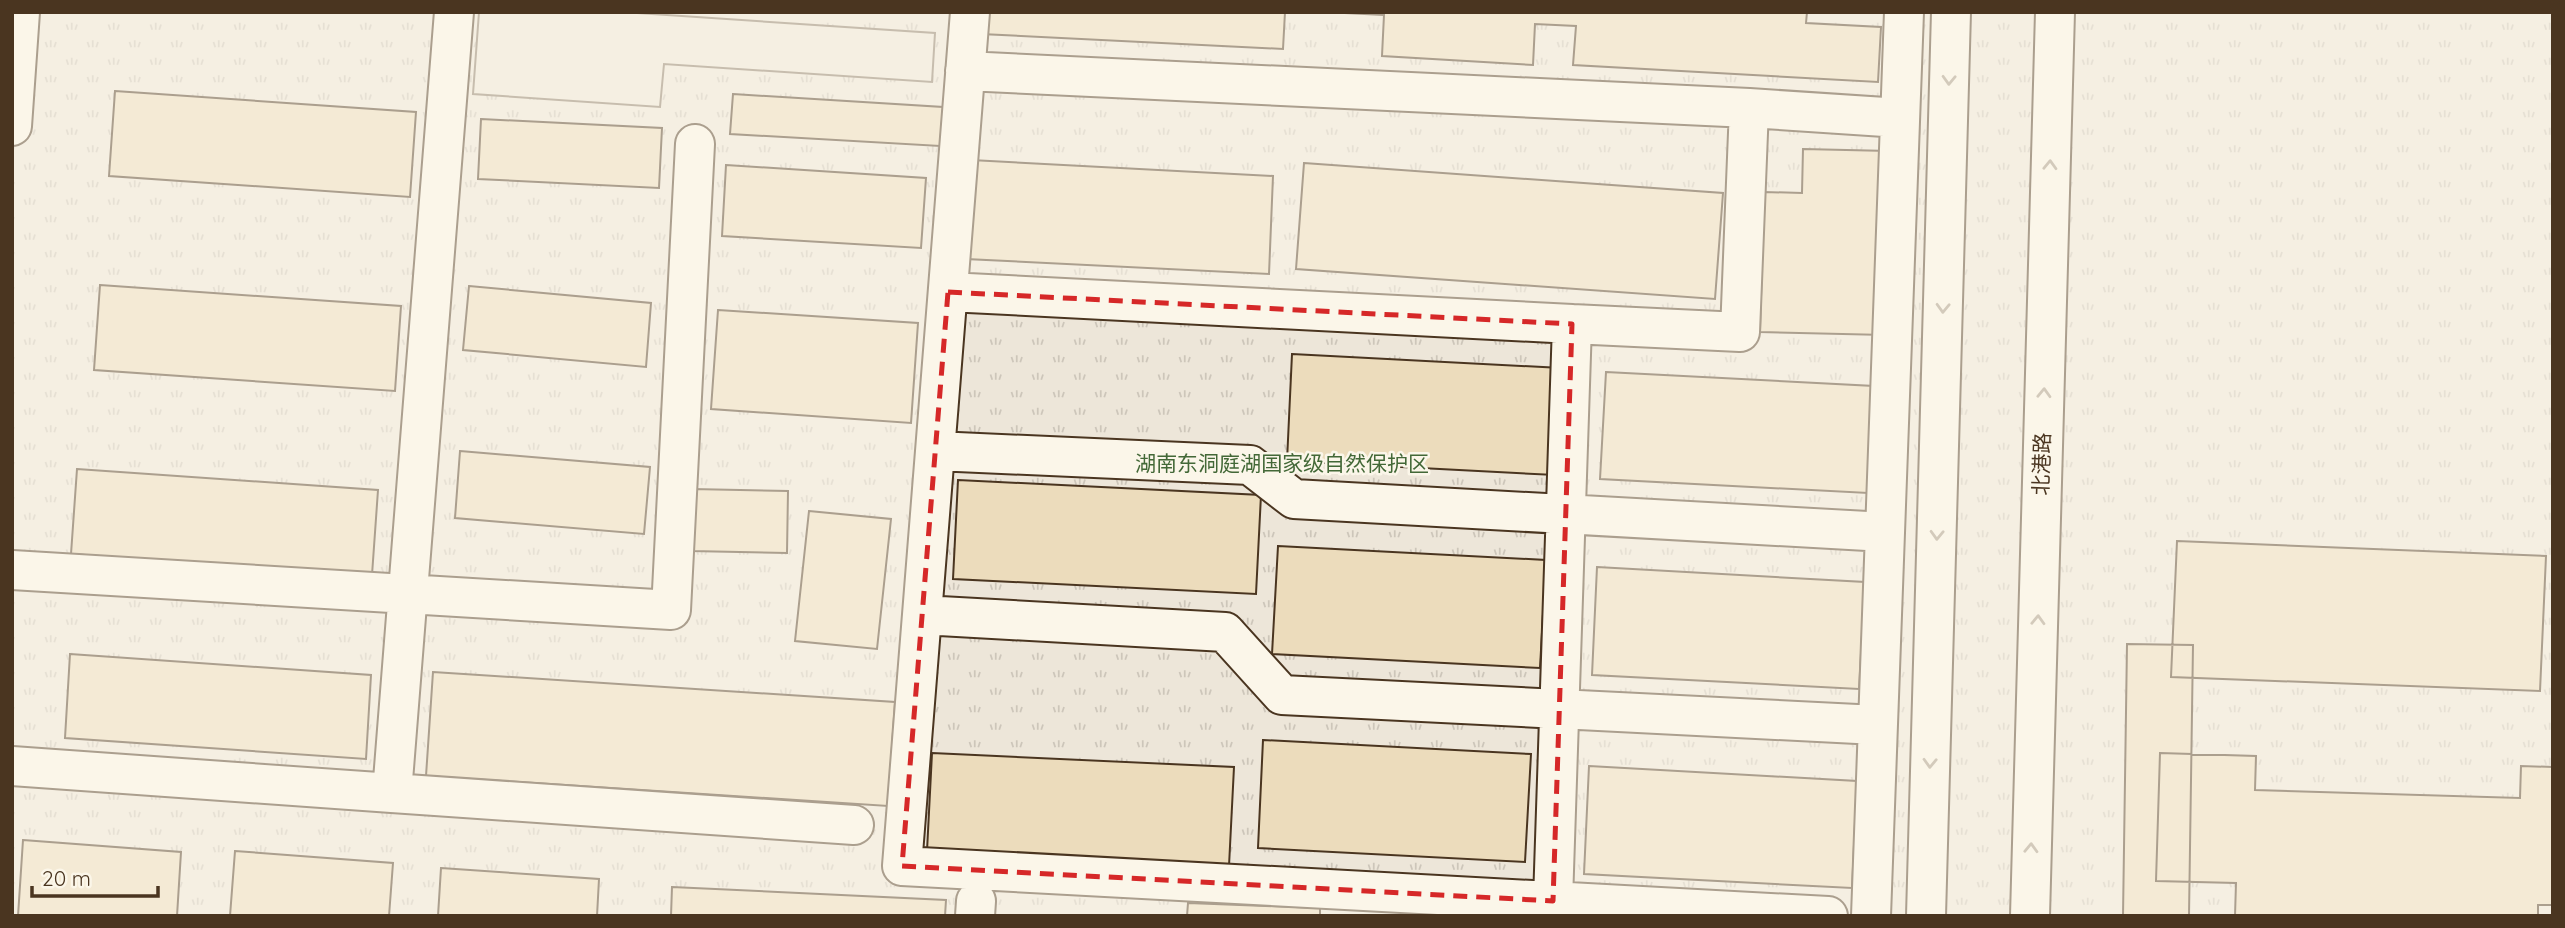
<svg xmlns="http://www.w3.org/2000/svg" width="2565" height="928" viewBox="0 0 2565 928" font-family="Quicksand,'Noto Sans SC',sans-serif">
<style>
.park{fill:url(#park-tufts);stroke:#887966;stroke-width:2}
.parking{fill:#ede7d9;stroke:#887966;stroke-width:2}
.building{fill:#ecdcbc;stroke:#4a3520;stroke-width:2}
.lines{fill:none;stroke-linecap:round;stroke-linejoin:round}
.minor-casing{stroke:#4a3520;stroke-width:42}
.secondary-casing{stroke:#4a3520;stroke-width:42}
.minor{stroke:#fbf6e9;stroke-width:38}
.secondary{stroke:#fbf6e9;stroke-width:38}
.oneway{stroke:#a29684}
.marked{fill:none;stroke:#d62828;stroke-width:5;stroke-dasharray:14 9;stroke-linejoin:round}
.labels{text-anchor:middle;stroke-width:5;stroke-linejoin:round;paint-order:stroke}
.park-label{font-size:21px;fill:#436837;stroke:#fbf6e9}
.street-label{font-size:21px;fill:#4a3520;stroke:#fbf6e9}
</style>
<defs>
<pattern id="park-tufts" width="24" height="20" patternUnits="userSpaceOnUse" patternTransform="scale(1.75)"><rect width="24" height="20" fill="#ede6d9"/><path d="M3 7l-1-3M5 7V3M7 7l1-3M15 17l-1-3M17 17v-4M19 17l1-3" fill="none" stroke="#cdc6ba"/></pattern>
</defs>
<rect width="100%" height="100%" fill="#fbf6e9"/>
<!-- park -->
<path class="park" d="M12,12H2553V916H12Z"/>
<!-- parking -->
<path class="parking" d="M479,12H622L935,33L932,82L664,64L660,107L473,94Z"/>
<!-- building -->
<path class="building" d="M982,12H1285L1283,49L981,34Z
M1325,12H1807L1806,23L1881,27L1878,82L1573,65L1576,26L1535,24L1533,65L1382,56L1384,15Z
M115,91L416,112L410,197L109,176Z
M733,94L943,107L940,146L730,134Z
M481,119L662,128L659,188L478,179Z
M1803,149L1889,151L1885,335L1760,332L1764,192L1802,193Z
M971,160L1273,176L1269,274L966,259Z
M1304,163L1723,193L1715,299L1296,269Z
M726,165L926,178L921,248L722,236Z
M100,285L401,306L395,391L94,370Z
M469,286L651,303L646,367L463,350Z
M718,310L918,323L911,423L711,409Z
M1292,354L1561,368L1555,475L1287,461Z
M1606,372L1874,386L1868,493L1600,479Z
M460,451L650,467L644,534L455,518Z
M77,469L378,490L372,575L71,554Z
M958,480L1261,495L1256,594L953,579Z
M692,489L788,491L787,553L691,551Z
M809,511L891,519L877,649L795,641Z
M2177,541L2546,556L2540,691L2171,677Z
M1278,546L1546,560L1540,668L1272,654Z
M1597,567L1865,582L1859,689L1592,675Z
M2127,644L2193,645L2189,916H2123Z
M70,654L371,675L366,759L65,738Z
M433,672L895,702L888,806L426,776Z
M1263,740L1531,754L1525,862L1258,848Z
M932,753L1234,767L1229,866L927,851Z
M2160,753L2256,756L2255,790L2520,798L2521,766L2553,767V905H2538V916H2235L2236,883L2156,881Z
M1589,766L1857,781L1852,888L1584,874Z
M23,840L181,852L177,916H18Z
M235,851L393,863L389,916H230Z
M441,868L599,879L597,916H438Z
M672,887L946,900L945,916H671Z
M1188,903L1320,908V916H1187Z"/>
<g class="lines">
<defs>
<path id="minor" d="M454,12L392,793L854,825
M970,12L902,866L1828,916
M965,71L1749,108L1740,332L1572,324
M1749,108L1900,118
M12,126L20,12
M948,292L1572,324L1553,901
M935,451L1250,465L1294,499L1885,532
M12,570L671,610L695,144
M922,615L1225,632L1282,695L1877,725
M12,766L392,793
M975,916L976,901
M1871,916L1904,12"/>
<path id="secondary" d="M1926,916L1951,12
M2030,916L2055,12"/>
</defs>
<!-- minor casing -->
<use href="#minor" class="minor-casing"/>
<!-- secondary casing -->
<use href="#secondary" class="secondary-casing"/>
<!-- minor -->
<use href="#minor" class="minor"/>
<!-- secondary -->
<use href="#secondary" class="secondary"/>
</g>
<!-- one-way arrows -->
<defs><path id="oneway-chevron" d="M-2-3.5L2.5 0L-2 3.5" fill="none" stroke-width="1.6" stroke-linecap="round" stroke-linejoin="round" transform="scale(1.75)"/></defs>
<g class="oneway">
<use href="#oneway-chevron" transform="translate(1949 80) rotate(92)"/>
<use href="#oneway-chevron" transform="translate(2050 165) rotate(-88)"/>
<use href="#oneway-chevron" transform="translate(1943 308) rotate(92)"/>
<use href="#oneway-chevron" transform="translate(2044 393) rotate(-88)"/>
<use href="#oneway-chevron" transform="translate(1937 535) rotate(92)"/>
<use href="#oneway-chevron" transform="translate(2038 620) rotate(-88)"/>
<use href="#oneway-chevron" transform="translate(1930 763) rotate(92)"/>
<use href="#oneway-chevron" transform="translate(2031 848) rotate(-88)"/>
</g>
<!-- marked area -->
<path d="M0 0H2565V928H0ZM948,292L1572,324L1553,901L902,866Z" fill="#fbf6e9" fill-opacity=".55" fill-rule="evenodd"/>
<path class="marked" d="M948,292L1572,324L1553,901L902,866Z"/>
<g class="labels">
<!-- park labels -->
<g class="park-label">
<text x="1282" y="471">湖南东洞庭湖国家级自然保护区</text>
</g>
<!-- street labels -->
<g class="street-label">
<text transform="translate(2042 464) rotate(-88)" y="7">北港路</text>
</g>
</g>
<!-- border -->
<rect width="2565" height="928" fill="none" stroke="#4a3520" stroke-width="28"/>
<!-- scale -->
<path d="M32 886v10h126v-10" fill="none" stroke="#4a3520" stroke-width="3.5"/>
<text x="42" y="886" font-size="21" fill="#4a3520" stroke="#fbf6e9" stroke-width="5" paint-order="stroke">20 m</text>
</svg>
